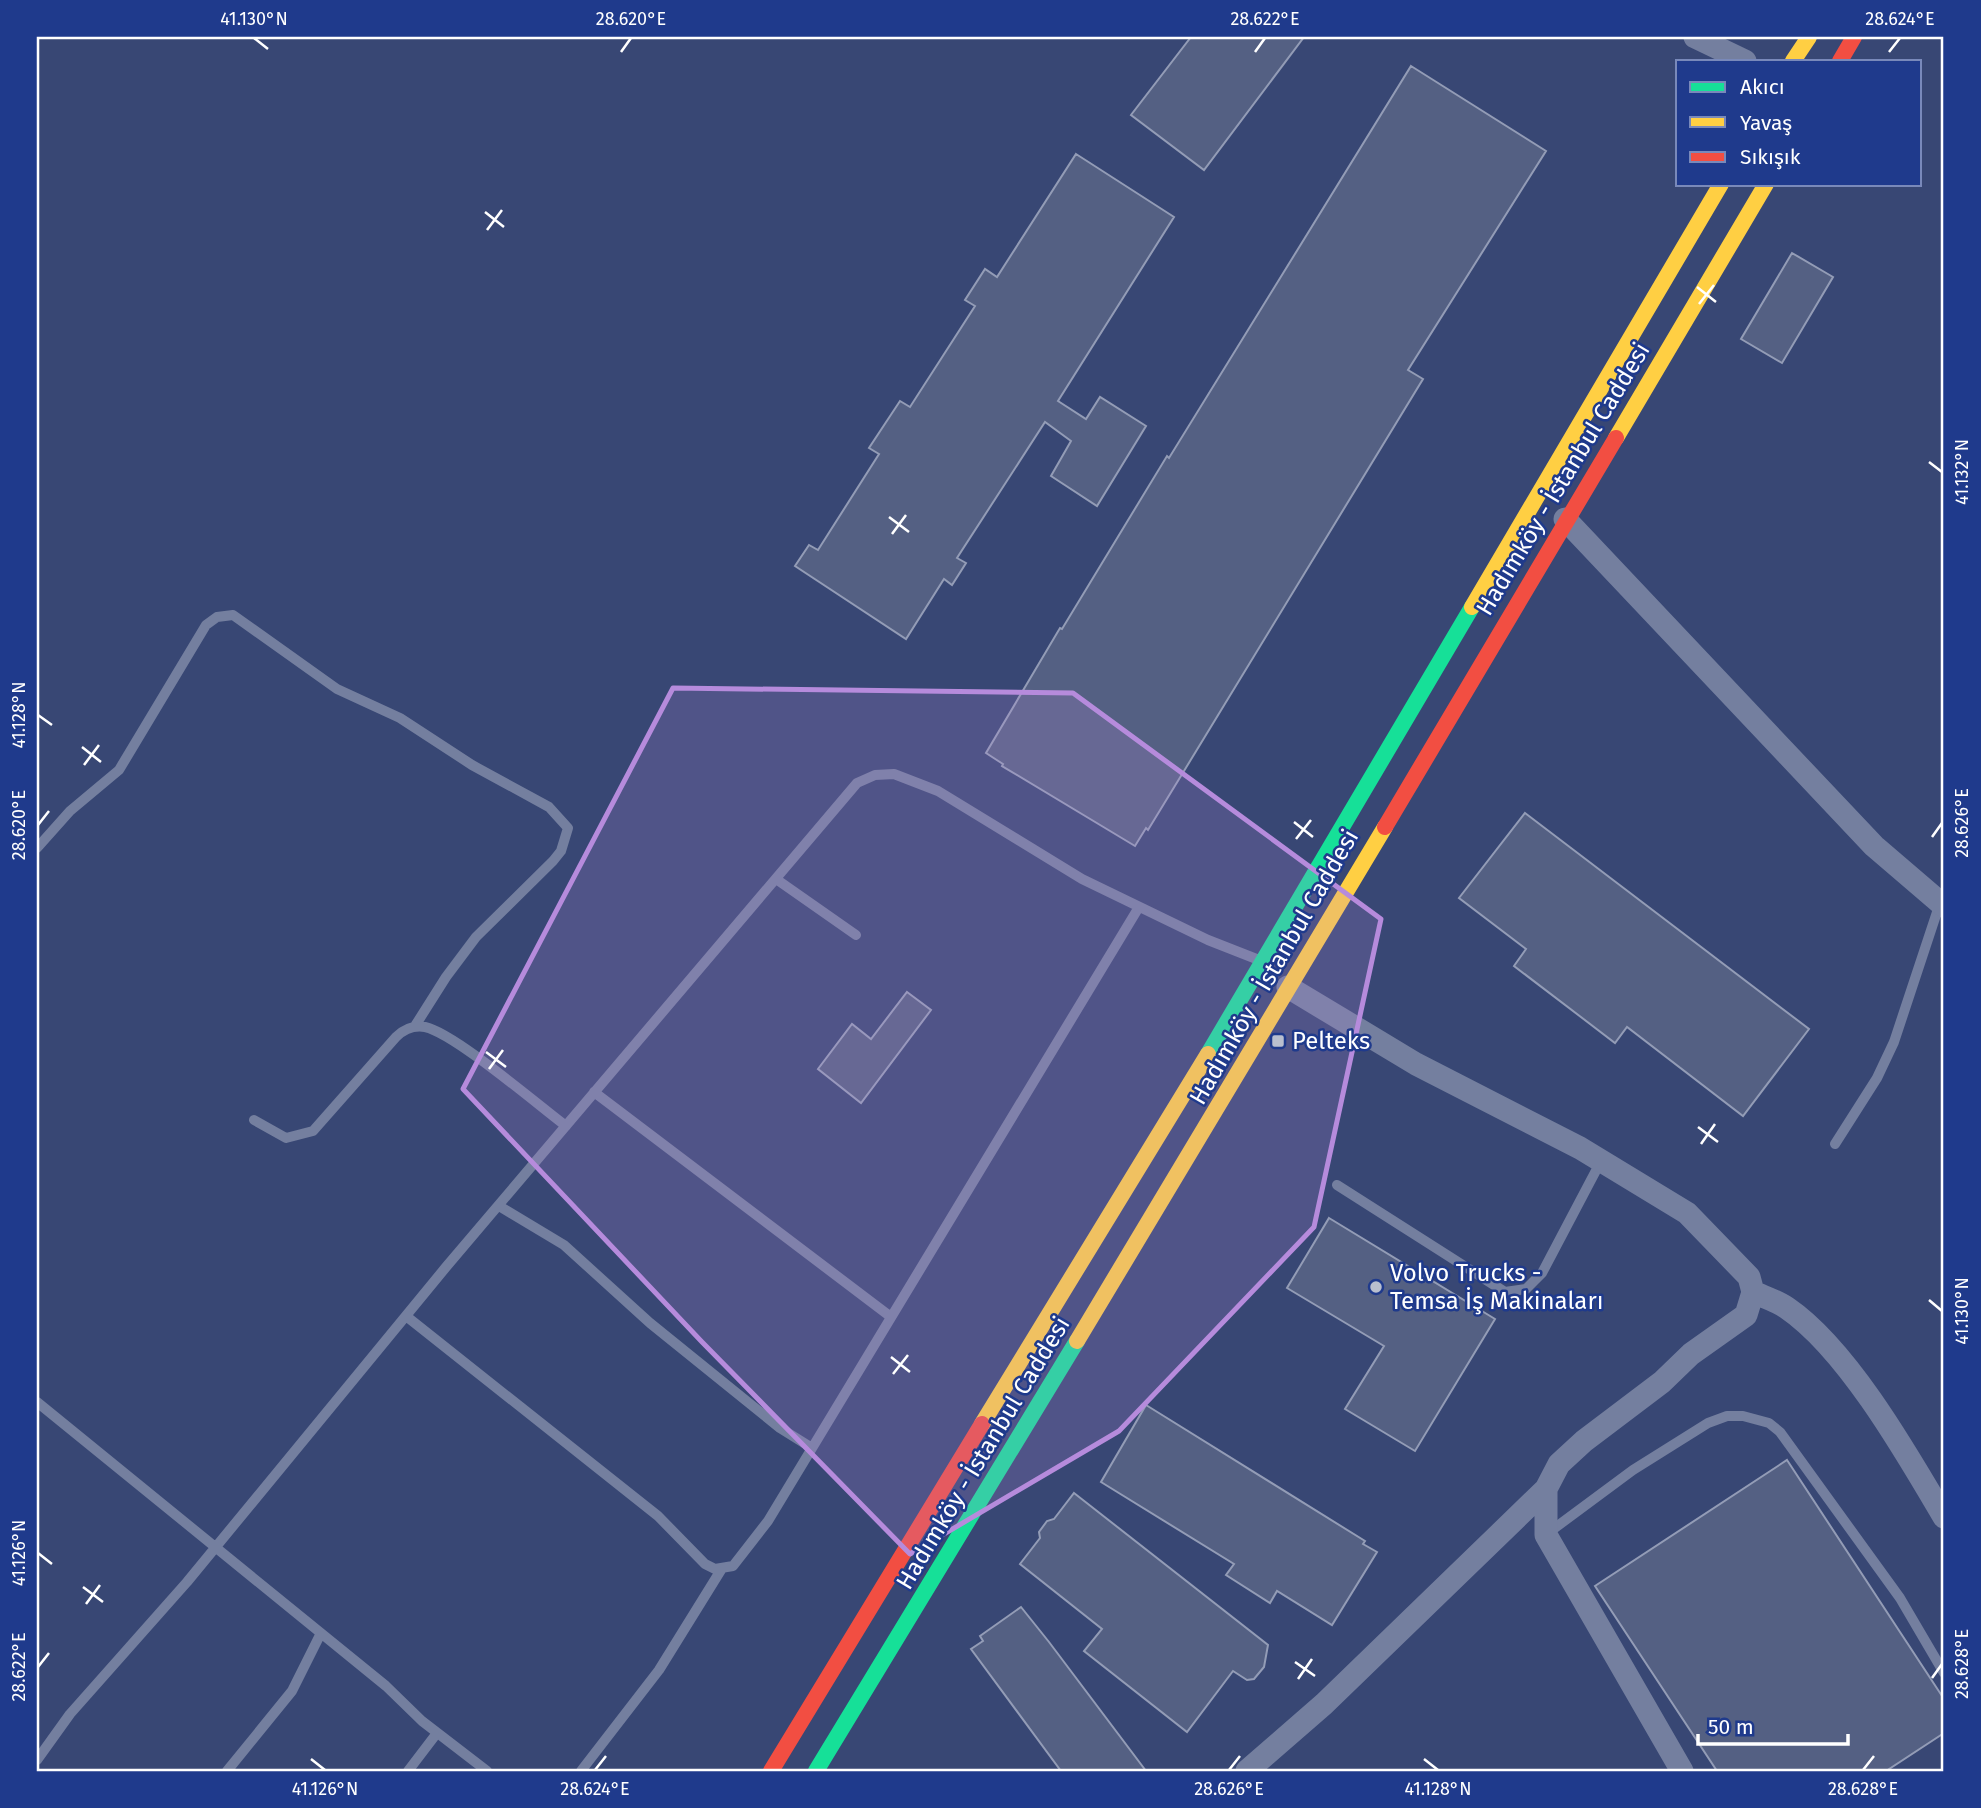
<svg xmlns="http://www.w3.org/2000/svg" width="1981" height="1808" viewBox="0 0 1981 1808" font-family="'Fira Sans',sans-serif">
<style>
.building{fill:#546083;stroke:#939cb6;stroke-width:2}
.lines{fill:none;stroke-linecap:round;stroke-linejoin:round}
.lane{stroke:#747f9f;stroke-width:10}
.street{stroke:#747f9f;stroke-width:23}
.fast{stroke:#16e098;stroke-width:16}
.slow{stroke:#ffcf43;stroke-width:16}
.jam{stroke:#f24e42;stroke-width:16}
.marked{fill:#b68bdc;fill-opacity:0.2;stroke:#b68bdc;stroke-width:5;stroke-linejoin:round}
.ticks{fill:none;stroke:#fff;stroke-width:2.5}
.poi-dot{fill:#b9bfce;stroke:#1f3a8c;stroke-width:2.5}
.labels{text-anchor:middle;stroke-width:5;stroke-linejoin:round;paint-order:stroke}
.street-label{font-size:24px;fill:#fff;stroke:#1f3a8c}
.poi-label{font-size:24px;fill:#fff;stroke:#1f3a8c;text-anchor:start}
.neatline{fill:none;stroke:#fff;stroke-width:2.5}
.ticks-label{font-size:18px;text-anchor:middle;fill:#fff}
</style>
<rect width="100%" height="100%" fill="#384774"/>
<!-- building -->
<path class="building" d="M1191,37H1304L1204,170L1131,115Z
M1411,66L1546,151L1408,370L1423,379L1148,830L1146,828L1135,846L1002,766L1003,764L986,753L1060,628L1062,629L1167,456L1169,458Z
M1076,154L1174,217L1058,401L1086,419L1100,397L1146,426L1097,506L1051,476L1071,441L1045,422L957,558L966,563L952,585L944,579L906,639L795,566L809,545L818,550L879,454L869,448L900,401L910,407L975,306L965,300L985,269L997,277Z
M1792,253L1833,277L1782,363L1741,339Z
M1525,813L1809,1029L1743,1116L1627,1027L1615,1043L1514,966L1526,949L1459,898Z
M907,992L931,1010L861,1103L818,1069L852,1024L871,1039Z
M1329,1218L1495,1319L1415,1451L1345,1409L1384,1346L1287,1288Z
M1146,1405L1365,1541L1363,1544L1377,1552L1332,1625L1277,1591L1270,1603L1226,1575L1234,1564L1101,1482Z
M1787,1460L1944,1699V1733L1886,1771H1717L1595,1586Z
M1074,1493L1268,1645L1264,1667L1254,1679L1247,1680L1233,1671L1187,1732L1084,1651L1102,1629L1020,1564L1040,1538L1039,1532L1047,1521L1054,1519Z
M1021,1607L1049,1642L1146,1771H1061L971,1649L983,1641L980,1636Z"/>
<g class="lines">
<!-- lane -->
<path class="lane" d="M37,848L70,811L119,770L206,625L217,617L233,615L337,689L400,718L472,765L549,807L568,828L561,851L553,861L476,937L446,977L415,1026
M776,879L856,935
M594,1092L891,1317
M254,1120L286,1138L313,1131L396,1037C404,1029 413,1025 425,1027C454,1033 538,1105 566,1126
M1835,1144L1877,1078L1894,1042L1940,903
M1337,1185L1505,1292L1526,1289L1542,1273L1601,1161
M499,1206L564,1245L650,1323L780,1428L812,1448
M406,1316L658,1516L705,1564L715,1569L733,1566L768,1521L1139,907
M37,1402L386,1686L422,1721L487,1771
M1548,1533L1633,1470L1708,1423L1727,1416H1743L1769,1423L1780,1432L1900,1598L1944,1673
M37,1760L70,1714L187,1582L446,1267L857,783L875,775L894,774L938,791L1082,879L1208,940L1259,960
M227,1771L292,1691L321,1633
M408,1771L437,1733
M581,1771L659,1670L721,1570"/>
<!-- street -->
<path class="street" d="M1695,37L1745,61
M1565,519L1874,846L1944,906
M1288,987L1416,1064L1580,1148L1687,1213L1749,1277L1753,1292L1746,1315L1691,1354L1662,1382L1584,1441L1559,1464L1546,1489V1535L1682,1771
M1753,1292C1764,1297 1777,1301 1787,1308C1847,1349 1907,1454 1944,1517
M1247,1771L1324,1704L1546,1489"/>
<!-- fast -->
<path class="fast" d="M1208,1054L1472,607
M816,1771L1077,1341"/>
<!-- slow -->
<path class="slow" d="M1793,61L1809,37
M1616,438L1766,184
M1472,607L1721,184
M1077,1341L1385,827
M982,1424L1208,1054"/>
<!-- jam -->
<path class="jam" d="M1840,61L1854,37
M1385,827L1616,438
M771,1771L982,1424"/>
</g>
<!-- marked area -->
<path class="marked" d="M673,688L1073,693L1381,919L1314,1227L1119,1431L910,1554L702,1342L463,1089Z"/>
<!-- ticks -->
<path class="ticks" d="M254,38L268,49M621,52L631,38M1255,52L1265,38M1889,52L1900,38M485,212L504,227M487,230L502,210M1697,287L1716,302M1699,304L1714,285M1929,462L1942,472M889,517L909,532M892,534L906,515M38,715L52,725M82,747L101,762M84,765L99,745M1294,822L1313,837M38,825L49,811M1932,837L1942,823M1296,839L1311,820M486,1052L506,1067M489,1069L503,1050M1698,1127L1718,1142M1701,1144L1715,1124M1929,1300L1942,1311M891,1357L910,1372M893,1374L908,1355M38,1553L52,1564M83,1587L103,1602M86,1604L100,1585M1295,1662L1315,1676M38,1667L49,1653M1932,1678L1942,1664M1298,1679L1312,1659M311,1759L325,1770M1424,1759L1438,1770M595,1770L606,1756M1229,1770L1240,1756M1863,1770L1874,1756"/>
<!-- markers -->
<g class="poi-dot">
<rect x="1271" y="1034" width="14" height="14" rx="3.5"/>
<circle cx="1376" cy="1287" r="7"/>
</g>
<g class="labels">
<!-- street labels -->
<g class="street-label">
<text transform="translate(1563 479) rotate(-59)" y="8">Hadımköy - İstanbul Caddesi</text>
<text transform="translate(1274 967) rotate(-60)" y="8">Hadımköy - İstanbul Caddesi</text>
<text transform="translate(983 1453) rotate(-59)" y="8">Hadımköy - İstanbul Caddesi</text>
</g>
<!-- poi labels -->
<g class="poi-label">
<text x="1292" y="1049">Pelteks</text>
<text x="1390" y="1281">Volvo Trucks -<tspan x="1390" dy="28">Temsa İş Makinaları</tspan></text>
</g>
</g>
<!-- border -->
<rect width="1981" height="1808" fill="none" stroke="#1f3a8c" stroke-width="77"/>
<!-- legend -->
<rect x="1676" y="60" width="245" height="126" fill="#1f3a8c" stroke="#7989ba" stroke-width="2"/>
<rect x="1690" y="82" width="35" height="10" fill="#16e098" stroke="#7989ba" stroke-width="2"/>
<text x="1740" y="94" font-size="21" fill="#ffffff">Akıcı</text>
<rect x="1690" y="117" width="35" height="10" fill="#ffcf43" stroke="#7989ba" stroke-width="2"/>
<text x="1740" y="130" font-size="21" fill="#ffffff">Yavaş</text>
<rect x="1690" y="152" width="35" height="10" fill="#f24e42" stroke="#7989ba" stroke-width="2"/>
<text x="1740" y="164" font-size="21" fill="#ffffff">Sıkışık</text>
<!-- scale -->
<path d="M1698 1734v10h150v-10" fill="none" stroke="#ffffff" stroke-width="3.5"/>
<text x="1708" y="1734" font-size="21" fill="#ffffff" stroke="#1f3a8c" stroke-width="5" paint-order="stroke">50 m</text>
<rect x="38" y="38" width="1904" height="1732" class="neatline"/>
<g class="ticks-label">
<text x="254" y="25">41.130°N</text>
<text x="631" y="25">28.620°E</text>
<text x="1265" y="25">28.622°E</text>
<text x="1900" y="25">28.624°E</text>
<text transform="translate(1962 472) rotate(-90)" y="6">41.132°N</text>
<text transform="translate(19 715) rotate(-90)" y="6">41.128°N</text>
<text transform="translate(1962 823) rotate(-90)" y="6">28.626°E</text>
<text transform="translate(19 825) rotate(-90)" y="6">28.620°E</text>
<text transform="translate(1962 1311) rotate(-90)" y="6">41.130°N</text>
<text transform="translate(19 1553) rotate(-90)" y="6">41.126°N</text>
<text transform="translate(1962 1664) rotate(-90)" y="6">28.628°E</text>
<text transform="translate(19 1667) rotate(-90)" y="6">28.622°E</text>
<text x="325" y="1795">41.126°N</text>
<text x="595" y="1795">28.624°E</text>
<text x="1229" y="1795">28.626°E</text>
<text x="1438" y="1795">41.128°N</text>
<text x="1863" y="1795">28.628°E</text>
</g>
</svg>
